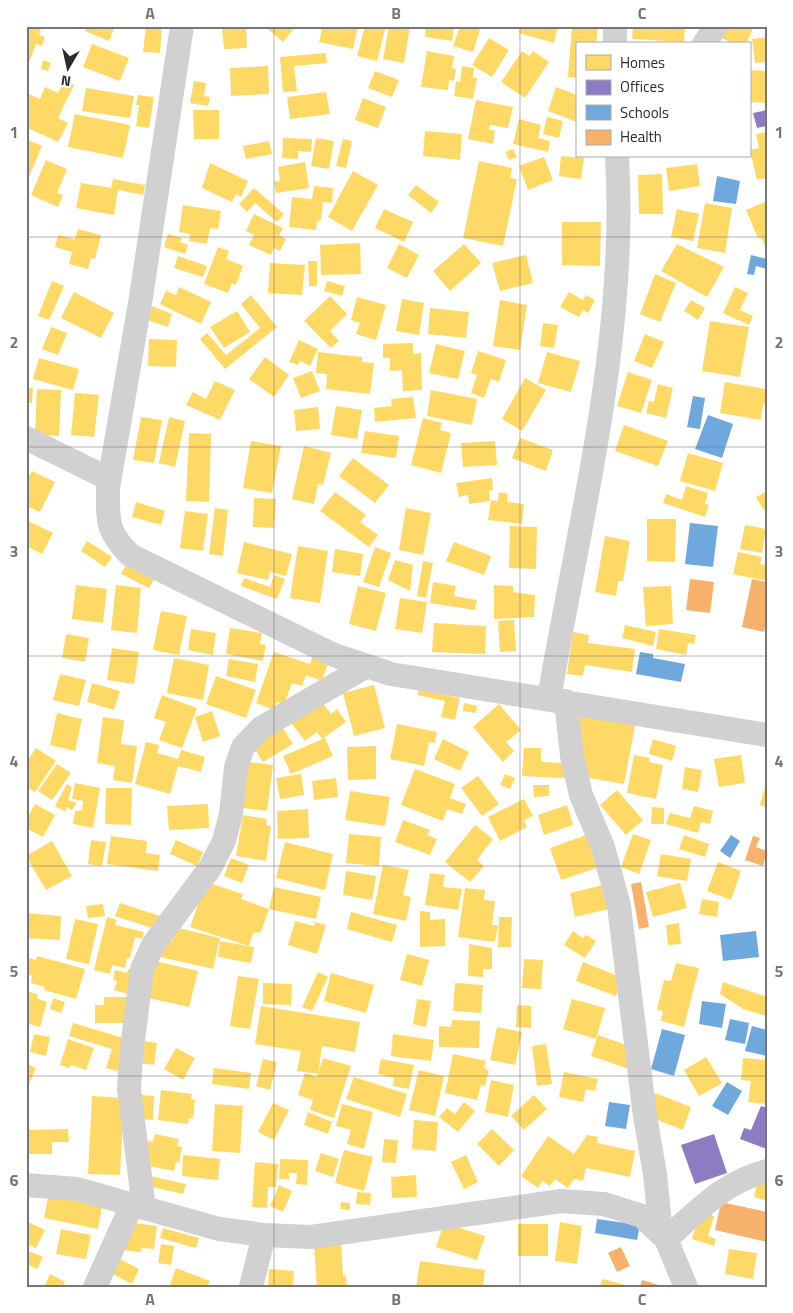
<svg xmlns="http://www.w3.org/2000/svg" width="793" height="1313" viewBox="0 0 793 1313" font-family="'Titillium Web',sans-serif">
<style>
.homes{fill:#ffd966}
.offices{fill:#8e7cc3}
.schools{fill:#6fa8dc}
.health{fill:#f6b26b}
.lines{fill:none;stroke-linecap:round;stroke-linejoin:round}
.minor{stroke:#d1d1d1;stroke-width:24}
.grid{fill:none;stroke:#767676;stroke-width:1;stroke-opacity:0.55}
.neatline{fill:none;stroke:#767676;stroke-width:2}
.grid-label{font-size:16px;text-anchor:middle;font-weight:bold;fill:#767676}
</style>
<rect width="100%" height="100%" fill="#fff"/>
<!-- homes -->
<path class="homes" d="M26,26H42L39,35L45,37L42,46L36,44L29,63L26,62Z
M88,26H115L109,41L85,31Z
M146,26H162L160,53L143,52Z
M264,26H296L283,42Z
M323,26H358L353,49L319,42Z
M365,26H386L377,61L357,56Z
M389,26H410L404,63L383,59Z
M426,26H454L452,41L425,37Z
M460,26H481L473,52L453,46Z
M521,26H558L554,43L519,33Z
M572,26L598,27L596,44H577V78L568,77Z
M633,26H685L684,42L632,39Z
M722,26H754L746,44H735L717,36Z
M246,27L247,48L224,49L222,28Z
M767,37V62L755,63L752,39Z
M489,38L509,50L492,77L472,65Z
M92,44L129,58L120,81L83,67Z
M427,51L454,56L452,68L456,69L454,81L449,80L448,90L421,87Z
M522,51L529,56L533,51L549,62L525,98L501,82Z
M326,53L327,63L294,66L297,91L283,92L280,57Z
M43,60L51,63L48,71L41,69Z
M268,66L269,94L231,96L230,68Z
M462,66L474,68L473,78H477L473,99L454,96L456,81L460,82Z
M749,70L767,71V103L749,102Z
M375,71L399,80L392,97L368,88Z
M65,80L74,85L58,118L68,123L58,142L26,127V93L40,99L45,87L58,93Z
M194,81L206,83L204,96L210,97L208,106L190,103Z
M556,87L577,95V122L548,111Z
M86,88L134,96L130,118L82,111Z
M326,92L330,114L290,119L287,97Z
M138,95L154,97L149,128L136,126L139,105H136Z
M363,98L386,107L378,128L355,120Z
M476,100L513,107L508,128L490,125L489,129L495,131L493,144L468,139Z
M193,110H219V139H194Z
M75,114L130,125L123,158L68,147Z
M547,117L563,121L559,138L543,134Z
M519,119L541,125L538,138L550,141L548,152L513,144Z
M425,131L462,134L460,160L423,156Z
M767,132V178L757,180L750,150L759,148L756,134Z
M283,138L312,139L311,152L298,151V159L282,158Z
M316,138L334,141L329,169L311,166Z
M26,139L42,146L26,184Z
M343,139L352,141L346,168L336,166Z
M269,141L272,154L246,159L243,146Z
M513,149L517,157L509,160L505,152Z
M561,156L584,158L581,179L559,176Z
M544,157L553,180L528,190L519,166Z
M46,160L67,169L57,193L63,195L58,207L31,195Z
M479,161L512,168L510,178L517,179L503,246L463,238Z
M305,162L309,188L276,193L274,182L280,181L278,167Z
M210,163L248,181L241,197L236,194L232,202L202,188Z
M697,164L700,186L669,191L666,168Z
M353,171L378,185L352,231L328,217Z
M662,174L663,214H639L638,175Z
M113,179L145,185L143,195L118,190L114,215L76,208L81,183L111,188Z
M416,185L439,202L431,213L408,195Z
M314,186L333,188L332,203L323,202L321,220L317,221L316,230L289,227L292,197L312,199Z
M254,188L284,214L277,222L255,203L247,212L239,204Z
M767,201V250L761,237L758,238L746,210Z
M705,203L732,208L725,253L697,248Z
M183,205L221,211L218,229L210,228L207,244L189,241L190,234L179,232Z
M384,209L413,222L404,242L375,228Z
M677,209L699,214L693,241L671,237Z
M254,214L283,228L279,235L286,239L280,251L274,248L271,255L249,245L254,235L246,231Z
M562,222H601L600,266L562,265Z
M78,229L101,235L95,259L91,258L88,269L69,264L72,252L55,247L58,235L75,239Z
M168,234L182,238L180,242L188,245L185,254L164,247Z
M360,243L361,274L321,275L320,245Z
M399,244L419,255L407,278L387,268Z
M464,244L481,263L450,291L433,271Z
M677,244L724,267L707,297L661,271Z
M218,247L229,251L226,259L243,266L236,285L232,283L228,293L204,284Z
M526,255L533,283L500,291L492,263Z
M178,256L207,266L203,277L174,268Z
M308,261H317V286H309Z
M270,263L305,265L302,295L268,293Z
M655,274L676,283L660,322L640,314Z
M52,281L64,286L49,320L38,316Z
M327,281L345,286L342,296L324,291Z
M179,287L211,302L201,324L160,304L166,291L176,295Z
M735,287L748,293L740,310L753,316L749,325L723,313Z
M74,292L114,313L101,338L61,318Z
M569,292L583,300L586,295L595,300L588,313L583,310L579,317L560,307Z
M251,295L277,327L225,369L200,339L207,333L226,355L260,328L241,304Z
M330,296L347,314L330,331L339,341L331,348L304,321Z
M357,297L386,305L376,340L356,334L360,323L351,320Z
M402,299L424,303L419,335L396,331Z
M500,300L527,305L520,350L493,346Z
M691,300L705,308L698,320L684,311Z
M152,306L172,314L168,327L147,320Z
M430,308L469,312L466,338L428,334Z
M237,311L250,332L224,348L210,327Z
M710,321L749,327L740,377L702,371Z
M543,323L558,325L554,348L540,346Z
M51,327L67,333L58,355L42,349Z
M645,334L664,342L652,368L634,361Z
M149,339L177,340L176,367L148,366Z
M299,340L318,349L310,366L300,361L298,365L289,362Z
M413,343V354L421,353L422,390L403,391L402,370L390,371V358H383V344Z
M436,344L465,351L458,379L429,373Z
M478,351L506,360L499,382L491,379L484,398L471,393L477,375L471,373Z
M318,352L362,357V362L374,363L370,394L326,389L327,374L316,373Z
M547,352L580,361L571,392L538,383Z
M265,357L289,375L274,397L249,379Z
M39,358L79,369L73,390L33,379Z
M312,371L320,391L301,398L293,378Z
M628,372L652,380L641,413L617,406Z
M525,378L546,390L522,431L502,419Z
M215,381L235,390L220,420L186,405L193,392L206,399Z
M725,382L766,389L767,405L763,404L761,420L720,413Z
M658,384L673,388L666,418L646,413L649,401L654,402Z
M26,388H33L32,403H26Z
M37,389L61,390L59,436L35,435Z
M431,390L477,399L472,425L427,416Z
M75,393L99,395L94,437L71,435Z
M413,397L416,418L375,422L374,408L392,406L391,399Z
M336,406L362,410L357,439L331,435Z
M318,407L320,429L296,431L294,410Z
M141,417L162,420L154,463L133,460Z
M169,417L185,421L175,467L159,463Z
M423,418L442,423L440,430L451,433L441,473L411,465Z
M624,425L668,441L658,466L615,451Z
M365,431L399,436L396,458L361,453Z
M189,433L211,434L209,502L186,501Z
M520,438L553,450L546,471L512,458Z
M251,441L281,446L272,493L243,488Z
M495,441L497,465L463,467L461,443Z
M304,446L331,453L323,485L318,484L314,504L292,499Z
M688,453L723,463L715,491L680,481Z
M353,458L389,485L375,503L339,476Z
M32,471L55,482L40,512L26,506V482Z
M492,478L493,490L489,491L490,501L469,504L468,495L459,497L456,483Z
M686,486L708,493L705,504L709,505L705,517L663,503L666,494L682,500Z
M767,491V510L763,509L756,497Z
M335,492L366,515L360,522L378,535L369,547L320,511Z
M499,492L508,494L507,502L524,504L522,524L488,520L491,500L498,501Z
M254,498L276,499L274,528L253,527Z
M136,502L165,511L161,525L132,517Z
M215,508L228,510L223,556L209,554Z
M406,508L431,513L423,555L399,550Z
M185,511L208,514L203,551L180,548Z
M647,519H676L675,562L647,561Z
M26,520L53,533L42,554L26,546Z
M745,525L766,529L762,553L740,549Z
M510,526L537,527L536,569L509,568Z
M605,536L630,541L623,581H618L616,596L595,592Z
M87,541L112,557L105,567L81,551Z
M244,542L292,554L286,576L270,572L268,580L237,573Z
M454,542L491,556L484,575L446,561Z
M298,546L328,551L320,603L290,598Z
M375,547L391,553L379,587L363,582Z
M335,549L363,554L360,576L332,572Z
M738,552L762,557L760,564L767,565V581L733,574Z
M395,560L413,565L410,591L388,580Z
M423,561L433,563L426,598L417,596Z
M126,565L154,580L149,588L121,574Z
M274,575L285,579L277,599L241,586L244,578L270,587Z
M433,582L456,586L454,596L477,600L475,610L430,603Z
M76,585L107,589L103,623L72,619Z
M116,585L141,588L137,633L111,630Z
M494,585L513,586V592L535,595L534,617L494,619Z
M358,586L386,593L376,631L349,624Z
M671,586L673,624L646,626L643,587Z
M400,598L427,602L422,633L395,629Z
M161,611L187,616L179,655L153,650Z
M514,620L516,651L500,652L498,621Z
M434,623L486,626L485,654L432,652Z
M625,625L656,632L653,646L622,638Z
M230,628L262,633L260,644L266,645L263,661L226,654Z
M191,629L216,633L213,655L188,650Z
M659,629L696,635L694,644L688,643L686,655L656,649Z
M573,632L589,635L588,643L635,649L632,672L585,665L583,676L567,674Z
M66,634L89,638L85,662L62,658Z
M112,648L139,652L134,684L107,680Z
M274,652L310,664L313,654L329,660L322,681L306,675L302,686L292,683L284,704L277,702L274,710L256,703Z
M174,658L209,665L203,700L167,693Z
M229,659L258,664L255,682L226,676Z
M60,674L86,680L79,706L53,700Z
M216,676L256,690L246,718L206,704Z
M92,683L120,691L114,710L87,702Z
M374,685L385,728L354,736L343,693Z
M419,689L460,698L455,720L441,717L445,701L417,695Z
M162,695L197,708L182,748L159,740L166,722L154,718Z
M319,698L331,714L337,709L346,722L322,739L317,732L305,741L289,720Z
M464,703L477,706L476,713L463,711Z
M499,704L521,730L506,742L514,751L503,762L473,727Z
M572,709L636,720L624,784L584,777Z
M212,711L220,736L203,742L195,717Z
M57,713L82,719L75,751L50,745Z
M103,717L124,720L121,744L137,746L132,783L113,780L115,766L97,763Z
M397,724L437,732L435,743L429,742L424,766L390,759Z
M281,725L293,744L263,762L251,743Z
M325,738L333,756L291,774L283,756Z
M443,739L469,752L460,771L434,759Z
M653,739L676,746L672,761L649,754Z
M146,742L159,745L157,753L178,759L181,750L205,757L201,772L178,766L170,794L135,784Z
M376,746V779L348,780L347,747Z
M36,748L56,761L35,792L26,787V763Z
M524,748H541V762L565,763V778L522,776Z
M634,755L650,758L649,762L663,765L656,799L627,793Z
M741,755L745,783L719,787L714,759Z
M241,761L273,765L267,811L236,807Z
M57,764L71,773L52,800L38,791Z
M685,767L702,770L698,792L682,789Z
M415,769L455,784L450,798L466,804L462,814L447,809L443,821L401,805Z
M301,774L304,795L280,799L276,778Z
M505,774L515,778L510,789L500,785Z
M478,776L499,804L482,816L461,788Z
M336,778L338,797L314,800L312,781Z
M75,783L100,788L93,828L73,824L75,811L82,810L83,801L72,799Z
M766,783H767V807L760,805Z
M67,784L72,787L68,800L77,803L72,810L66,807V812L55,806Z
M533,785H549V796L534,797Z
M106,788H132L131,825L105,824Z
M617,790L643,820L626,835L600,805Z
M350,791L390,797L385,826L345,820Z
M524,799L533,816L524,820L527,827L500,841L488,817Z
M35,804L55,815L43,837L26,828V820Z
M208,804L209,828L169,830L167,806Z
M567,805L573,825L544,835L538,815Z
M694,806L713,811L710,824L701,822L698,833L666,824L670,813L690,818Z
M652,807L664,808V824H651Z
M308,809L309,838L278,839L277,811Z
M243,815L267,819L266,825L271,826L266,861L236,856Z
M403,820L430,830L427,835L437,839L430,855L395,842Z
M475,825L493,839L477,860L484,866L470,882L445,862Z
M349,834L381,837L379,866L346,863Z
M633,834L651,840L639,874L621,867Z
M586,835L597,868L561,880L550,848Z
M684,835L709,844L705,857L679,849Z
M111,836L147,841L146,853L160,855L158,871L107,864Z
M91,840L106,842L102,866L88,864Z
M176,840L203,852L197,866L170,854Z
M52,841L72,876L46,890L26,856Z
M285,842L333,854L325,890L276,878Z
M661,854L691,859L687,881L657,876Z
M231,858L249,865L242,883L224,876Z
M718,862L741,871L731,900L707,891Z
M383,865L409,870L403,895L411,897L406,921L373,914Z
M346,871L376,876L372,900L343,895Z
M430,873L445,875L443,887L462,889L458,910L425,905Z
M206,882L243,894L241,899L269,909L261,932L253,933L249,946L190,927Z
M680,883L687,908L653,917L646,892Z
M607,884L613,908L575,917L570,893Z
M274,887L321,897L316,919L269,909Z
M465,888L485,890L484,900L495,901L492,925H498L495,942L458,937Z
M702,899L719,902L717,917L699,914Z
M120,903L160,916L155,929L115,916Z
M103,904L105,916L88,918L86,906Z
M420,911L430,912V920L445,919V946L420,947Z
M351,912L397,925L392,942L347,929Z
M26,913L61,916L60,940L26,938Z
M107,917L117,920L115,925L144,932L142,939L135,937L130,958H127L125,968L112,965L110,974L94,970Z
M499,917H512L511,947H498Z
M75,919L98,924L89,964L66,959Z
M295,921L314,926L315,922L326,925L317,954L288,945Z
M679,923L681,944L668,945L666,925Z
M175,927L220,938L213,969L160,957L164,939L172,941Z
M573,931L583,938L586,935L596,941L585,958L564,945Z
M220,941L254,947L251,963L218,957Z
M469,944L492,948V969H483V977L468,976Z
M407,954L429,960L422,986L400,980Z
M37,956L85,969L76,999L44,990L45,987L31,983L32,976L26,974V957L36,960Z
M524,959L543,960L541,989L522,988Z
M151,960L198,971L189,1007L143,997Z
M583,962L623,978L616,996L576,981Z
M676,963L699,968L684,1027L661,1021L663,1011L657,1010L664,980L671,981Z
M128,969L137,971L128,994L114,990L117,981L113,980L115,970L127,973Z
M318,972L328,977L312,1011L302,1007Z
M331,973L374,985L366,1013L324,1001Z
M238,976L259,979L250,1029L230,1026Z
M723,982L767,997V1016L743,1009L720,994Z
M263,983L292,984L291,1005L263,1004Z
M455,983L483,985L481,1013L453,1011Z
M26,991L37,994L38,999L47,1002L40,1027L26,1023Z
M104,997H132L133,1023H95V1005H104Z
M53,998L65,1002L61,1013L50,1009Z
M417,999L431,1001L426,1027L413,1024Z
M572,999L605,1008L596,1039L563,1029Z
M517,1005L531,1006V1028L516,1027Z
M261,1006L360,1022L355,1052L322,1046L318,1074L297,1071L301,1051L255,1044Z
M452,1020L480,1021L479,1048L439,1047V1026L451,1027Z
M73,1023L130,1040L121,1072L106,1068L112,1049L69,1036Z
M497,1027L522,1032L515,1065L490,1060Z
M34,1034L50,1037L46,1056L30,1052Z
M393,1034L434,1040L431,1061L391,1056Z
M598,1035L632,1047V1070L591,1056Z
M68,1039L94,1048L86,1070L71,1065L69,1068L60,1065Z
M136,1040L157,1043L154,1065L132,1062Z
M546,1044L552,1084L537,1086L532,1046Z
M176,1048L195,1058L183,1080L164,1069Z
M453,1054L486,1061L484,1068L489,1071L485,1086L481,1085L477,1100L445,1093Z
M706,1057L722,1083L699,1096L684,1070Z
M323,1058L351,1066L334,1118L310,1110L313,1100L298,1095L305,1073L317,1077Z
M743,1058L767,1060V1104L748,1102L751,1081L741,1080Z
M263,1059L277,1062L270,1090L256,1086Z
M381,1059L414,1065L409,1089L393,1086L394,1078L378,1074Z
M26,1064L36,1068L26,1091Z
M214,1068L251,1073L249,1089L212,1084Z
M419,1070L444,1076L435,1116L409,1110Z
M564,1072L598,1079L595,1091L586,1089L583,1102L559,1097Z
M354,1077L407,1094L400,1117L346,1099Z
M491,1080L514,1085L508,1117L485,1112Z
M161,1090L192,1094L191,1099L195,1100L193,1118H189L188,1124L158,1120Z
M655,1093L691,1107L683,1130L647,1116Z
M141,1095L154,1096L153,1120L140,1119Z
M534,1095L547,1109L524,1130L511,1116Z
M92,1096L124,1098L120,1175L88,1174Z
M464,1102L475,1111L458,1132L439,1117L447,1108L455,1114Z
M273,1103L289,1110L274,1140L258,1132Z
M215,1104L243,1106L240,1153L212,1151Z
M342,1104L373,1112L364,1149L347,1144L351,1130L336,1126Z
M308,1112L332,1122L328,1134L304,1125Z
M414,1120L438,1122L436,1151L412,1149Z
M68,1129L69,1142H52V1154H26V1130Z
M492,1129L514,1150L499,1166L477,1144Z
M155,1134L179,1139L177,1146L182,1147L179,1163L176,1162L174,1171L143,1165L148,1141L153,1142Z
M587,1135L598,1137L597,1143L635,1151L630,1177L586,1168L583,1181L574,1179L568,1188L555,1179L550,1186L542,1181L538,1188L521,1176L548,1136L574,1154Z
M384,1139L398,1140L396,1163L382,1162Z
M344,1150L373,1157L364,1191L335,1183Z
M321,1153L339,1159L333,1177L315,1171Z
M183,1155L220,1159L218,1180L182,1176Z
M466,1155L478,1182L464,1189L451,1162Z
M280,1159L308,1160L307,1185L296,1184L297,1173H288L290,1179H279Z
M255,1162L278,1164L276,1187H268L267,1208L252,1207Z
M416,1175L417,1197L392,1198L391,1177Z
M759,1175L767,1177V1201L754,1197Z
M150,1176L186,1184L183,1194L148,1186Z
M279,1185L292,1191L283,1212L270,1206Z
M49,1191L103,1201L98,1229L44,1218Z
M357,1192L371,1193L370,1205L356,1204Z
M341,1202L350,1203V1210L340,1209Z
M700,1212L714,1216L708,1236L716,1239L714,1246L692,1239Z
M26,1221L45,1230L36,1248L26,1244Z
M126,1222L157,1226L154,1249L141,1248V1252L122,1250Z
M560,1222L582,1226L577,1264L555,1261Z
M444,1223L485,1236L477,1260L436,1247Z
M518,1224H548V1256H518Z
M163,1228L199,1238L196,1248L160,1238Z
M61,1229L91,1235L86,1259L56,1254Z
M161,1244L174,1246L171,1265L158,1263Z
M341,1244L343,1276L346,1275L347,1287H317L314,1246Z
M729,1249L757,1253L753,1279L725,1274Z
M26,1250L43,1257L37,1269L26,1264Z
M114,1256L139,1269L132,1284L107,1271Z
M420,1261L485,1270L483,1287H416Z
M176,1268L210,1281L207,1287H169Z
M269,1269L294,1271L293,1287H268Z
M50,1274L65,1282L63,1287H44Z
M602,1279L626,1285V1287H600Z"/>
<!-- offices -->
<path class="offices" d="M767,110V126L757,128L753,113Z
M761,1106L767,1108V1149L740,1139L744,1128L751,1130Z
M714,1134L727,1173L695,1184L681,1145Z"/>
<!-- schools -->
<path class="schools" d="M717,176L740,181L736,204L713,201Z
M751,255L767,259V269L756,266L754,275L747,274Z
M693,396L705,398L700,429L687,427Z
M708,415L733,424L722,458L695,449Z
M690,523L718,526L713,567L685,564Z
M640,652L653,654V658L685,664L681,682L636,674Z
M731,835L740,841L730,858L720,851Z
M756,931L759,957L723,961L720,935Z
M702,1001L726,1004L722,1028L699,1024Z
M730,1019L749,1023L745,1044L725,1040Z
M752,1026L767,1030V1056L745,1051Z
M662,1029L685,1035L674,1076L651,1069Z
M727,1082L742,1091L728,1115L712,1106Z
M609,1102L630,1105L626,1129L605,1126Z
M597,1219L640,1225L637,1240L595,1233Z"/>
<!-- health -->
<path class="health" d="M690,579L714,582L710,613L686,610Z
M752,579L767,582V617L764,632L742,627Z
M753,836L760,838L756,847L767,851L763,866L745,860Z
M641,882L649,927L639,929L631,884Z
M721,1202L767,1212V1242L715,1230Z
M621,1247L630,1266L617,1272L608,1253Z
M642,1280L662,1286V1287H640Z"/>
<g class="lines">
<!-- minor -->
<path class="minor" d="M182,26L141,297L108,488C108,521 106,531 130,555L334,655L391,674L767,735
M615,26V44
M704,44L716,26
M26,438L109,479
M549,699C579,520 628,339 617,156
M566,701L572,756L581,795L603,847L619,906L645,1116L655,1174L661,1234
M26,1185L77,1189L219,1229L264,1235L311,1237L561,1201L604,1204L642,1216L666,1239L686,1287
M144,1208L129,1089L131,1056L142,969L153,945L210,868L224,841L231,814L236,767L243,747L261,728L367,666
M666,1239C698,1211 725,1181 767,1171
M95,1287L132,1205
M251,1287L264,1235"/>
</g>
<!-- grid -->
<path class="grid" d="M274,26V1287M520,26V1287M26,237H767M26,447H767M26,656H767M26,866H767M26,1076H767"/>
<!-- border -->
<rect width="793" height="1313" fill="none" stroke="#ffffff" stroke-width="55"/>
<!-- legend -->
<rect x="576" y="42" width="175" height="115" fill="#ffffff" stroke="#ababab"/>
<rect x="586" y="55" width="25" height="15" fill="#ffd966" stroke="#ababab"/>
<text x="620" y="68" font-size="15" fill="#2c2c2c">Homes</text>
<rect x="586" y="80" width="25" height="15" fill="#8e7cc3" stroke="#ababab"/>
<text x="620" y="92" font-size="15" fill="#2c2c2c">Offices</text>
<rect x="586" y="105" width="25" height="15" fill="#6fa8dc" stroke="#ababab"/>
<text x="620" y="118" font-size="15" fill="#2c2c2c">Schools</text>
<rect x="586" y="130" width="25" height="15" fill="#f6b26b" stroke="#ababab"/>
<text x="620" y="142" font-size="15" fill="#2c2c2c">Health</text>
<!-- north arrow -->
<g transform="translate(68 68) rotate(189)" stroke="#ffffff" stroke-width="4" paint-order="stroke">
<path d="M0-4L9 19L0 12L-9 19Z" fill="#2c2c2c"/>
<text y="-8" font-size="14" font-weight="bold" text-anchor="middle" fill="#2c2c2c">N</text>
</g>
<rect x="28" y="28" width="738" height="1258" class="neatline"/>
<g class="grid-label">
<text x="150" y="19">A</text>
<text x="396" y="19">B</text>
<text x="642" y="19">C</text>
<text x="14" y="138">1</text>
<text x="779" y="138">1</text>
<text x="14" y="348">2</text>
<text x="779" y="348">2</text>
<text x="14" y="557">3</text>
<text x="779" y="557">3</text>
<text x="14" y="767">4</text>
<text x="779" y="767">4</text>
<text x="14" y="977">5</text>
<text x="779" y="977">5</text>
<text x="14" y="1186">6</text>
<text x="779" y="1186">6</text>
<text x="150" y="1305">A</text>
<text x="396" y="1305">B</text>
<text x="642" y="1305">C</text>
</g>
</svg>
